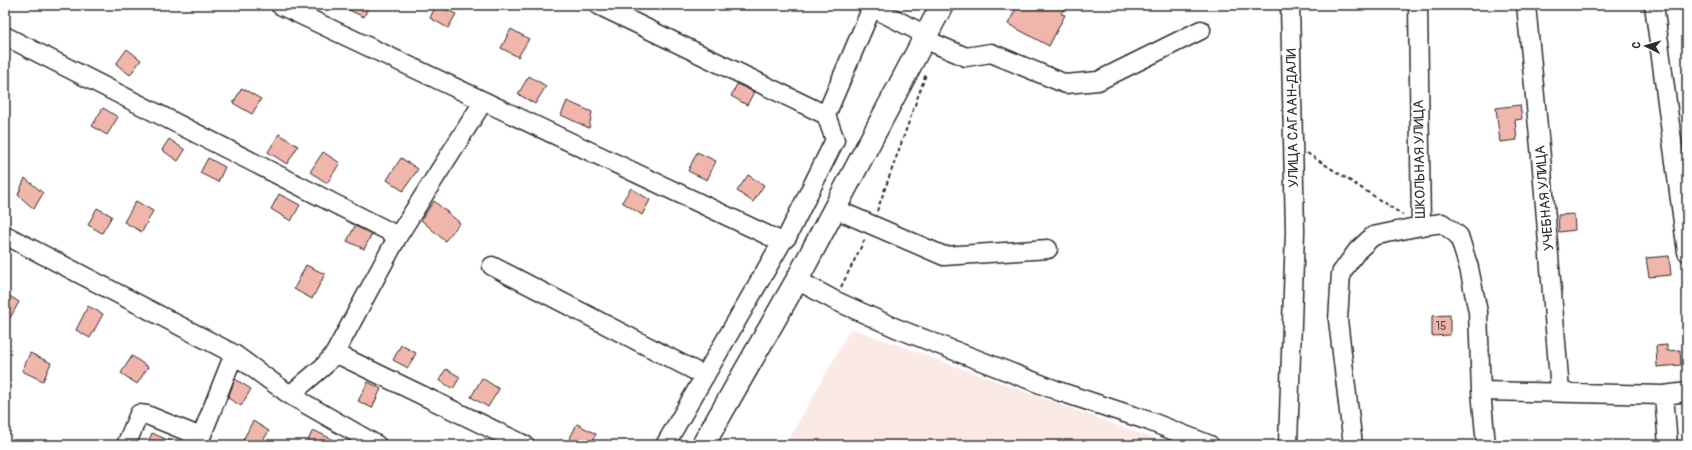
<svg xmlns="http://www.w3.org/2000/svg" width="1692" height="450" viewBox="0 0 1692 450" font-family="Pangolin,sans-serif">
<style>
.built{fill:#fbe9e6}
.building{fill:#f1b6ab;stroke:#2b2b2b}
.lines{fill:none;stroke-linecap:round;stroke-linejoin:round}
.minor-casing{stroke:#2b2b2b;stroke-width:21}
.major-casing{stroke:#2b2b2b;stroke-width:25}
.path{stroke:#2b2b2b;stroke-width:2;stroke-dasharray:4 3;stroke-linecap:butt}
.minor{stroke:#fff;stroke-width:18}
.major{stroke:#fff;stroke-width:22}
.labels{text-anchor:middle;stroke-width:4;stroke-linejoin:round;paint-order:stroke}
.number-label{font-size:12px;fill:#5c4e4b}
.street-label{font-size:14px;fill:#2b2b2b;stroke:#fff}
</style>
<rect width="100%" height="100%" fill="#fff"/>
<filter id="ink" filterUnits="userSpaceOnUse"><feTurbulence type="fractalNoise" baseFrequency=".025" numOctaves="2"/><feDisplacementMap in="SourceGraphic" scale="8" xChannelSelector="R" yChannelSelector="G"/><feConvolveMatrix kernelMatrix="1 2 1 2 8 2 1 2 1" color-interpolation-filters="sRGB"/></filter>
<g filter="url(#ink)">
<!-- built -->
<path class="built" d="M851,328L1171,445H786Z"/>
<!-- building -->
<path class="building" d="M338,5H369L364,17Z
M436,5L456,14L448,28L430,18Z
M1018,5H1066L1061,14L1065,15L1049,46L1008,24Z
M511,29L529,39L518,57L501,48Z
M127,49L141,60L130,75L116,64Z
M529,76L546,86L535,104L518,94Z
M737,84L754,92L747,105L731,96Z
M242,88L261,99L252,114L233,103Z
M567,101L592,112L589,128L561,115Z
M1520,105L1522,119L1515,120L1517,140L1500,142L1496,108Z
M103,108L118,117L107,135L92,126Z
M279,134L298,146L287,164L268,152Z
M169,139L185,150L178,161L162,150Z
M323,152L340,163L327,183L310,172Z
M697,152L716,161L707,180L688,171Z
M208,158L225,167L218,182L200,173Z
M401,158L418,169L403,191L387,180Z
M748,175L764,185L753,202L737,191Z
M25,178L43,193L34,209L18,195Z
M631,188L650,200L642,215L622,202Z
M279,194L300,205L291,221L271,209Z
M136,201L153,211L142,232L124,222Z
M434,201L460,223L445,241L421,220Z
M97,208L112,216L102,233L88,225Z
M1574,214L1575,230L1559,232L1558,215Z
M355,226L372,234L364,249L347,241Z
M1669,256L1671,275L1649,277L1646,258Z
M306,265L325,274L312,299L294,289Z
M5,293L19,302L5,327Z
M88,306L103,314L90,338L76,330Z
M1450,315V335L1432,336V316Z
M401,345L416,353L408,368L393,360Z
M1667,345V351L1680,350L1681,365L1657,367L1656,346Z
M30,353L51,363L43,381L22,371Z
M132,356L148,367L137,384L121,373Z
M446,369L460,377L453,389L439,380Z
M482,378L499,389L488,407L471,397Z
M235,379L251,389L241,406L228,398Z
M368,382L381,389L372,408L358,401Z
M253,421L269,431L260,445H252L243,440Z
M577,424L596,434L590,445H573L568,442Z
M313,430L345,445H306Z
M152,433L179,445H147Z"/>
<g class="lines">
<defs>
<path id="minor" d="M280,5L782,242
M598,5L826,115L835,140L787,237L782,242L665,445
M867,5L926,35
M1418,5L1421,226L1442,223L1459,236L1469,268L1478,312L1481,391L1486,445
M1526,5L1541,157L1560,391
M1654,5L1687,252
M5,36L398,236
M924,39L966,57L991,53L1066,84L1098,81L1201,30
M826,115L873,5
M835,209L944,256L1048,249
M5,235L234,354L290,395L324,366L335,353L398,236L483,102
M492,266L705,376
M797,280L834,300L896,328L1061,392L1149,421L1210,445
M335,353L525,445
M1481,391L1664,395L1687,392
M290,395L377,445
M1664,395L1668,445
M126,445L139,414L147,415L201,437L234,354
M1288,445L1295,231L1290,5
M1353,445L1338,320L1341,273L1357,251L1373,236L1421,226"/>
<path id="major" d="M703,445L797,280L942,5"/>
</defs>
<!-- minor casing -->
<use href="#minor" class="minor-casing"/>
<!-- major casing -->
<use href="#major" class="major-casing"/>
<!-- path -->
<path class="path" d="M1307,153L1403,215
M877,211L926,74
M841,287L866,237"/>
<!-- minor -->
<use href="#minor" class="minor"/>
<!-- major -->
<use href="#major" class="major"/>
</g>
</g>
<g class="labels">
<!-- number labels -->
<g class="number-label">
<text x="1441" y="330">15</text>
</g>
<!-- street labels -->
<g class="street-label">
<text transform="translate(1292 118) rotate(-91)" y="5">УЛИЦА САГААН-ДАЛИ</text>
<text transform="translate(1419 159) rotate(-91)" y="5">ШКОЛЬНАЯ УЛИЦА</text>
<text transform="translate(1544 198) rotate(-95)" y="5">УЧЕБНАЯ УЛИЦА</text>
</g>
</g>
<!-- margin -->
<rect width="1692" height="450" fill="none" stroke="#fff" stroke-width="20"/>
<rect x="10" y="10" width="1672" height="430" fill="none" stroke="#2b2b2b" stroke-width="1.5" filter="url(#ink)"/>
<!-- north arrow -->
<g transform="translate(1646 46) rotate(275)" stroke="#ffffff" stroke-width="3" paint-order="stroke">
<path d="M0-3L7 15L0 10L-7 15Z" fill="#2b2b2b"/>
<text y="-6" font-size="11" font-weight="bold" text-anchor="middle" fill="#2b2b2b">С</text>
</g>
</svg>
